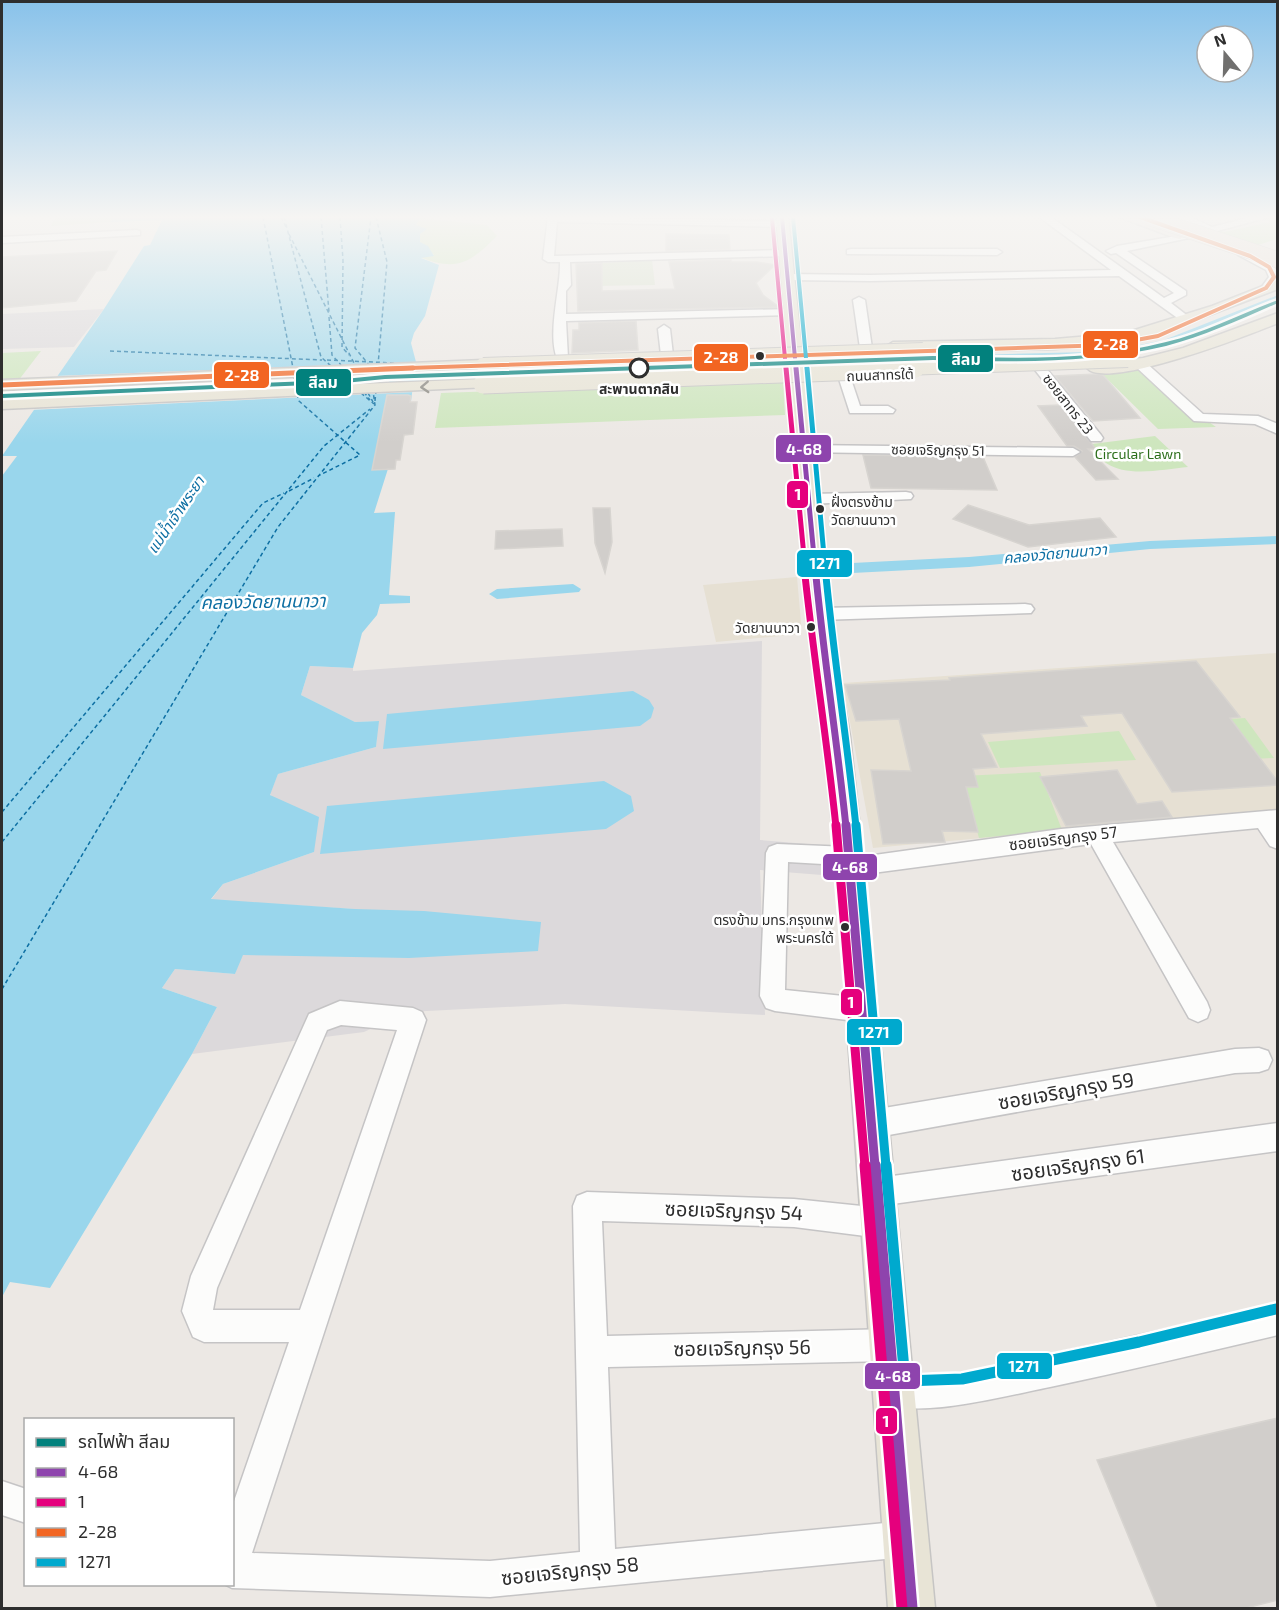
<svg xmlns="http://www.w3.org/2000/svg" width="1279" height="1610" viewBox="0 0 1279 1610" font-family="'Exo 2','Noto Sans Thai',sans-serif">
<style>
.industrial{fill:#dcd9db}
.education{fill:#e6e0d3}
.green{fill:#cee6be}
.cemetery{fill:#d8e0cc}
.water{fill:#99d6ec}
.pier{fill:#ece8e4}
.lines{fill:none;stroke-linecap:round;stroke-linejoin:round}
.canal{fill:#99d6ec;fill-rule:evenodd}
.ferry{stroke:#0d6fa3;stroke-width:1.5;stroke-dasharray:4 3;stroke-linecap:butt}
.building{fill:#d1cecb;stroke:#d7d4d0;stroke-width:1.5}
.minor-casing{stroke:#c5c4c5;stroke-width:3}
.major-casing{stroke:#c6c5c4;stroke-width:3}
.highway-casing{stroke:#c6c5c4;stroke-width:3}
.minor{fill:#fcfcfb;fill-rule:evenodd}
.major{fill:#e8e4d6;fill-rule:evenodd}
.highway{fill:#eadfd6;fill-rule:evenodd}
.major-bridge-far1-casing{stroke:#c6c5c4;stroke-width:16;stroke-linecap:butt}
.major-bridge-casing{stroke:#c6c5c4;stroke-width:21;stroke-linecap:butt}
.highway-bridge-casing{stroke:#c6c5c4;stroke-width:17;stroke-linecap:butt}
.major-bridge-far1{stroke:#e8e4d6;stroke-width:14}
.major-bridge{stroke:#e8e4d6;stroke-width:19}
.highway-bridge{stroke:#eadfd6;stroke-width:16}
.bus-1-far4-casing{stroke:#fff;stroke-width:6}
.bus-1-far3-casing{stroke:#fff;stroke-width:8}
.bus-1-far2-casing{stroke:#fff;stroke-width:10}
.bus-1-far1-casing{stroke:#fff;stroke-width:14}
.bus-1-casing{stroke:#fff;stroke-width:16}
.bus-2-far4-casing{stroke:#fff;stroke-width:6}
.bus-2-far3-casing{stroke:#fff;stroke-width:8}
.bus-2-far2-casing{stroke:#fff;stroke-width:10}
.bus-2-far1-casing{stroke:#fff;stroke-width:14}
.bus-2-casing{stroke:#fff;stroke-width:16}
.bus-3-far1-casing{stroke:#fff;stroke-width:6}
.bus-3-casing{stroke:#fff;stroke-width:8}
.bus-4-far4-casing{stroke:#fff;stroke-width:6}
.bus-4-far3-casing{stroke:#fff;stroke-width:8}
.bus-4-far2-casing{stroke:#fff;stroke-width:10}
.bus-4-far1-casing{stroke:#fff;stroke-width:14}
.bus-4-casing{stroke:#fff;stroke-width:16}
.bus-1-far4{stroke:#8e44ad;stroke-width:4}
.bus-1-far3{stroke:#8e44ad;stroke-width:5}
.bus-1-far2{stroke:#8e44ad;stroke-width:7}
.bus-1-far1{stroke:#8e44ad;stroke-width:9}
.bus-1{stroke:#8e44ad;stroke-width:11}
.bus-2-far4{stroke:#e5007d;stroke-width:4}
.bus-2-far3{stroke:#e5007d;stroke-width:5}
.bus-2-far2{stroke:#e5007d;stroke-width:7}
.bus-2-far1{stroke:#e5007d;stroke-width:9}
.bus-2{stroke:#e5007d;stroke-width:11}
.bus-3-far1{stroke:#f26522;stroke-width:4}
.bus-3{stroke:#f26522;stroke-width:5}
.bus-4-far4{stroke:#00a9ce;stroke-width:4}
.bus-4-far3{stroke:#00a9ce;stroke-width:5}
.bus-4-far2{stroke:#00a9ce;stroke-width:7}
.bus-4-far1{stroke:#00a9ce;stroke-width:9}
.bus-4{stroke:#00a9ce;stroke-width:11}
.metro-1-casing{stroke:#fff;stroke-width:5}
.metro-1{fill:#02817d;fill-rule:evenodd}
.oneway{stroke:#8b8982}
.bus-dot{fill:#2e2e2e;stroke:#fff;stroke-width:2}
.stop-dot{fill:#fff;stroke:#2e2e2e;stroke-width:3}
.labels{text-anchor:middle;stroke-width:5;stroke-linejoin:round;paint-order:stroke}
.far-street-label{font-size:14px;fill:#2e2e2e;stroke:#fff}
.far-stop-label{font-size:14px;font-weight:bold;fill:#2e2e2e;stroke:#fff}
.far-park-label{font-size:14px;fill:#2c6e1b;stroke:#fff}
.bus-label{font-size:14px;fill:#2e2e2e;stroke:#fff;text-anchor:end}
.far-water-label{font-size:15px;font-style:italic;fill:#0d6fa3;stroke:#fff}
.street-label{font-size:16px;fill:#2e2e2e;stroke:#fff}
.water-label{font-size:18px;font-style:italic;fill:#0d6fa3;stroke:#fff}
.near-street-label{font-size:20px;fill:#2e2e2e;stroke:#fff}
.line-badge{stroke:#fff;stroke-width:2}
.badge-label{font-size:16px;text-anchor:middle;font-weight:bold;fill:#fff}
</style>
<rect width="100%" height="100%" fill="#ece8e4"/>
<!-- industrial -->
<path class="industrial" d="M104,309L74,347L2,349V314Z
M762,641L760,840L820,845L822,875L760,870L765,1015L565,1004L407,1012L364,1032L192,1054L217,1007L162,988L175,969L235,974L242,955L354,909L211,900L223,884L314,852L270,794L278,774L376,747L378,721L355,722L301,695L310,666L353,668V671Z"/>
<!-- education -->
<path class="education" d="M797,577L802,634L716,642L703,585Z
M1277,653V811L873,848L843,683Z"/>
<!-- green -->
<path class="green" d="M56,217H113L111,222L51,226Z
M1277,217V239L1252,247L1208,232L1217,230L1224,232L1270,222L1264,219Z
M421,218L487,225L497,236C470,263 457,272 420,257L434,255L420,242V234L426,229L416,225Z
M41,351L2,402V353Z
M1141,370L1206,420L1216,427L1158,429L1102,374Z
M783,380L785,415L435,428L441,393Z
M1155,436L1188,467C1164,469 1128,478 1106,463C1100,459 1096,450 1092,444Z
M1245,718L1274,758L1155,764L1146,752L1249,745L1231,719Z
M1119,731L1136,760L1000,768L988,742Z
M1040,772L1062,830L979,838L962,776Z"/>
<!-- cemetery -->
<path class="cemetery" d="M621,260H652L655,285L594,286L602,269V263L620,262Z"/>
<!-- water -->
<path class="water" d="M113,217H421L416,225L427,229L420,234V242L428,246L434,256L421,258L439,265L425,316L414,333L411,343L416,362L407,433L399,434L374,513L395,512L389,595L410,596V603L380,604L377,615L362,633L353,668L310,666L301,695L355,722L379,721L376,747L278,774L270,795L319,817L314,852L223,884L211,899L355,909L424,911L541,922L538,951L409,958L243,955L235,974L175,969L162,988L217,1007L192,1054L50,1288L10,1282L2,1297V476L17,456H2L104,309L144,246L150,245L162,220L111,222Z
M633,691L649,700L654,708L651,718L640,726L383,749L387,714Z
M604,781L631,796L634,811L606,829L320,854L327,806Z"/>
<!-- pier -->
<path class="pier" d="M419,362L415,392L30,410L54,376Z"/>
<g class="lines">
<!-- canal -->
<path class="canal" d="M1278,295V302L1171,345L1130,353L1087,358L891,363L885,360L891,357L1087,352L1130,347L1164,340Z
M678,364L682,365V369L390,382L384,378L390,374Z
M1278,536V544L1150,549L969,567L833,574L825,569L833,564L969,557L1150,541Z
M573,584L581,589L579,592L497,599L489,594L497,589Z"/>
<!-- ferry -->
<path class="ferry" d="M263,217L293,368
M281,217L286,227
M284,217L321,357L331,366
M321,217L329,312
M340,217L343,260L342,347L349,355
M376,217L387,262L378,365
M289,234L356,367
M329,317L332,355L341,365
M110,351L322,360
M327,360L395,363
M370,366L355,348L371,217
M339,373L351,384
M377,373V383
M348,374L357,384
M359,374L365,386
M371,374L372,384
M294,376L296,386
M364,392L370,400
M361,393L374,404
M368,393L373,402
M297,394L299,401L360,455L318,476
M375,401L376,391
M289,491L314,478
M2,812L263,503L284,493
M2,842L324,446L370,409
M2,989L278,527L375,405L373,391"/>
</g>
<!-- building -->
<path class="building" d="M666,234L729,235L730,249L666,251Z
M117,251L106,270L96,271L76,301L2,308V257Z
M731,260V262H757L775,265L756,283L763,295L779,307L578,311L576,264L602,263V291L675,289L669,262Z
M636,321L638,350L572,353L573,330H579V323Z
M1097,374L1103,375L1140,418L1093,421L1055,376Z
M387,395H408L411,396L410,402H417L413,434L404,435L400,460H396L395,469L372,470Z
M1060,405L1096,449H1088L1118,479L1096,480L1075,457L1082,451L1074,446H1067L1038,406Z
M863,455L983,457L997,490L871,488Z
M968,505L1029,525L1100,518L1116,537L1028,547L953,519Z
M593,508H610L612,542L605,573L595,543Z
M562,529L563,546L495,549L496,531Z
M1196,661L1240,717L1230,718L1278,782V785L1172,792L1122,713L1081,716L1087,726L981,734L997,767L973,769L978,787H966L978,832L942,831L945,842L883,844L871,770L911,771L899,719L856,721L845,685L950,680L949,678Z
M1117,770L1137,804L1162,801L1172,817L1066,826L1040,777Z
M1278,1418V1600L1246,1608H1158L1097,1460Z"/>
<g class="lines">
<defs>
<path id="minor" d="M548,217L782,221L787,224L782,227L557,222L554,256L786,250L791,253L786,256L570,262L571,285L566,291V314L790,309L796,312L790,315L566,321L568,358L566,361H558C546,335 561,288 560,262H548L543,259Z
M1039,217H1051L1164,298L1174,293L1116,253L1111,254L1106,251L1117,246L1194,233V237L1127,251L1186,291V295L1171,303L1193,320L1187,323L1183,322L1119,276L870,281L788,280L783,277L788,274L870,275L1111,270Z
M1177,217H1191L1212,227L1251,217H1270L1202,235L1197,232L1202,229Z
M137,230L140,231V235L2,243V237Z
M851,249H997L1002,252L997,255L847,254V250Z
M1238,251C1251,249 1279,262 1278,278C1277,282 1272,287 1270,290L1266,291L1261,288L1269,277L1266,270L1238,255Z
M859,297L865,300L872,348L866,352L860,348L853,300Z
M664,325L670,329L673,355L667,359L661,355L658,329Z
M1140,360L1144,361L1203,414L1258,416L1278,424V434L1255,424L1194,421L1136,367L1134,364Z
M1041,366L1045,367L1101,435L1103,438L1101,441H1091L1035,370Z
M844,372L850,376L860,406H888L895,410L893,413H850L838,376Z
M804,445L1073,448L1080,452L1073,456L799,452L797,449L799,446Z
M906,492L911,493L913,496L911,499L810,504L802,499L810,494Z
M1025,604L1031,605L1034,609L1031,613L819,620L813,618L810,614L813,610L819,608Z
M1278,810V849L1270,846L1258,828L1113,842L1207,1002L1210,1010L1207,1018L1198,1022L1189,1018L1091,844L850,876L842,873L840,865L788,862L785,990L863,998L872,1002L875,1010L872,1018L863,1022L775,1011L766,1008L760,996L766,853L769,847L777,844L849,847L857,850L860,857L1061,829Z
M340,1001L413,1008L422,1012L426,1020L252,1553L490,1561L580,1552L573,1206L577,1196L587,1192L794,1199L881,1208L891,1213L896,1223L891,1233L881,1238L794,1227L602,1221L607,1336L891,1329L902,1334L907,1345L902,1356L891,1361L608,1367L615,1549L906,1521L918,1527L924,1539L918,1551L906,1557L490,1597L232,1588L224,1584H232V1507L289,1342H204L193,1337L182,1311L191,1276L309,1014ZM341,1025L397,1030L300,1310H213L217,1288L327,1030Z
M1259,1048L1268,1051L1272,1060L1268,1069L1259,1072L1235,1073L872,1138L862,1134L858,1124L862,1114L872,1110L1235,1049Z
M1278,1123V1151L878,1206L868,1202L864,1192L868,1182L878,1178Z
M1278,1304V1335C1202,1353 1126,1371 1050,1387C1009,1395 921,1419 884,1403L879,1392L884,1381C910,1369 941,1377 969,1372C1072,1350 1175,1328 1278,1304Z
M2,1481L26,1489V1523L2,1515Z"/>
<path id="major" d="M776,217H788L830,614L850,737L864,867L935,1608H888L836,867L824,737L808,614Z
M1278,280V289L1162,333L1125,343L1055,349L893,352L885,347L893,342L1055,339L1125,333L1212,306Z
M1278,313V323C1251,334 1106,391 1087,368L1095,363L1143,358L1183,348Z
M483,360L489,362L491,365L489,368L2,390V380Z
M483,379L489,381L491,384L489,387L2,409V399Z"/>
<path id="highway" d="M1119,217H1141L1185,232L1187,235L1180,239L1175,238Z"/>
</defs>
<!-- minor casing -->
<use href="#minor" class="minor-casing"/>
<!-- major casing -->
<use href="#major" class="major-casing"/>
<!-- highway casing -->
<use href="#highway" class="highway-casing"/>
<!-- minor -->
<use href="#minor" class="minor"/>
<!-- major -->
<use href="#major" class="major"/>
<!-- highway -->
<use href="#highway" class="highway"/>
<defs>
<path id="major-bridge-far1" d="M483,365L923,350
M875,369L1128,360"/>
<path id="major-bridge" d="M483,384L915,368"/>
<path id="highway-bridge" d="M1148,217L1278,260"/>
</defs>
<!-- major-bridge-far1 casing -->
<use href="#major-bridge-far1" class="major-bridge-far1-casing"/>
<!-- major-bridge casing -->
<use href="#major-bridge" class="major-bridge-casing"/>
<!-- highway-bridge casing -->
<use href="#highway-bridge" class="highway-bridge-casing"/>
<!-- major-bridge-far1 -->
<use href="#major-bridge-far1" class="major-bridge-far1"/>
<!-- major-bridge -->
<use href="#major-bridge" class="major-bridge"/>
<!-- highway-bridge -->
<use href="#highway-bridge" class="highway-bridge"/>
<defs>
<path id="bus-1-far4" d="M782,217L796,369"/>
<path id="bus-1-far3" d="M796,368L815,567"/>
<path id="bus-1-far2" d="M815,566C823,653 837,740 846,827"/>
<path id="bus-1-far1" d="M846,825L875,1166"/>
<path id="bus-1" d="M875,1165L912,1608"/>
<path id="bus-2-far4" d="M772,218L786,369"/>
<path id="bus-2-far3" d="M786,368L805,567"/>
<path id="bus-2-far2" d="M804,566C813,653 827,740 836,827"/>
<path id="bus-2-far1" d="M836,825L865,1166"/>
<path id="bus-2" d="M865,1165L902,1608"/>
<path id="bus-3-far1" d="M377,369L1109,345L1158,336L1266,288L1274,277L1269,267L1250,256L1140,217"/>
<path id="bus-3" d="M2,385L413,368"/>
<path id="bus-4-far4" d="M793,217L807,369"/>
<path id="bus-4-far3" d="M807,368L825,567"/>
<path id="bus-4-far2" d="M825,566C833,653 847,740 856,827"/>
<path id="bus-4-far1" d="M856,825L886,1166"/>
<path id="bus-4" d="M886,1165L905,1381L962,1379L1139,1342L1276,1309"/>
</defs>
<!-- bus-1-far4 casing -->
<use href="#bus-1-far4" class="bus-1-far4-casing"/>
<!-- bus-1-far3 casing -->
<use href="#bus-1-far3" class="bus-1-far3-casing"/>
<!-- bus-1-far2 casing -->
<use href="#bus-1-far2" class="bus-1-far2-casing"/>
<!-- bus-1-far1 casing -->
<use href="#bus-1-far1" class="bus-1-far1-casing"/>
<!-- bus-1 casing -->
<use href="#bus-1" class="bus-1-casing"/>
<!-- bus-2-far4 casing -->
<use href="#bus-2-far4" class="bus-2-far4-casing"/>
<!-- bus-2-far3 casing -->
<use href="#bus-2-far3" class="bus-2-far3-casing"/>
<!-- bus-2-far2 casing -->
<use href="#bus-2-far2" class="bus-2-far2-casing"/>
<!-- bus-2-far1 casing -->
<use href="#bus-2-far1" class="bus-2-far1-casing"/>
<!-- bus-2 casing -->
<use href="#bus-2" class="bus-2-casing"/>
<!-- bus-3-far1 casing -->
<use href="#bus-3-far1" class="bus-3-far1-casing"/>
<!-- bus-3 casing -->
<use href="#bus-3" class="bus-3-casing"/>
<!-- bus-4-far4 casing -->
<use href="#bus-4-far4" class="bus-4-far4-casing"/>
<!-- bus-4-far3 casing -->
<use href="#bus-4-far3" class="bus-4-far3-casing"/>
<!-- bus-4-far2 casing -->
<use href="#bus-4-far2" class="bus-4-far2-casing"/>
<!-- bus-4-far1 casing -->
<use href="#bus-4-far1" class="bus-4-far1-casing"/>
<!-- bus-4 casing -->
<use href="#bus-4" class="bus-4-casing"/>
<!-- bus-1-far4 -->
<use href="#bus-1-far4" class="bus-1-far4"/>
<!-- bus-1-far3 -->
<use href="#bus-1-far3" class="bus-1-far3"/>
<!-- bus-1-far2 -->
<use href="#bus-1-far2" class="bus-1-far2"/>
<!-- bus-1-far1 -->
<use href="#bus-1-far1" class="bus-1-far1"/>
<!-- bus-1 -->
<use href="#bus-1" class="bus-1"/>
<!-- bus-2-far4 -->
<use href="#bus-2-far4" class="bus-2-far4"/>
<!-- bus-2-far3 -->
<use href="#bus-2-far3" class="bus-2-far3"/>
<!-- bus-2-far2 -->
<use href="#bus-2-far2" class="bus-2-far2"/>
<!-- bus-2-far1 -->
<use href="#bus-2-far1" class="bus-2-far1"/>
<!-- bus-2 -->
<use href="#bus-2" class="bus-2"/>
<!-- bus-3-far1 -->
<use href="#bus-3-far1" class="bus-3-far1"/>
<!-- bus-3 -->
<use href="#bus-3" class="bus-3"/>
<!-- bus-4-far4 -->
<use href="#bus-4-far4" class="bus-4-far4"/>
<!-- bus-4-far3 -->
<use href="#bus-4-far3" class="bus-4-far3"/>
<!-- bus-4-far2 -->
<use href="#bus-4-far2" class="bus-4-far2"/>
<!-- bus-4-far1 -->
<use href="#bus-4-far1" class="bus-4-far1"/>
<!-- bus-4 -->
<use href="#bus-4" class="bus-4"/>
<defs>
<path id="metro-1" d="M1278,300V303C1241,319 1205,336 1166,346C1090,364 1011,362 933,360L385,379L334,384L2,398V394L334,380L385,375L933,356C1011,358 1090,362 1166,342C1205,333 1240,314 1278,300Z"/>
</defs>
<!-- metro-1 casing -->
<use href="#metro-1" class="metro-1-casing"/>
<!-- metro-1 -->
<use href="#metro-1" class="metro-1"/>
</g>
<!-- one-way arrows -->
<defs><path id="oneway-chevron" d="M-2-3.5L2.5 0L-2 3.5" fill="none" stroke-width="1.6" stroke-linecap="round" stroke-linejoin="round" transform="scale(1.5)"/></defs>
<use class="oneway" href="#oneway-chevron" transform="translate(425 387) rotate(177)"/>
<!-- sky -->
<linearGradient id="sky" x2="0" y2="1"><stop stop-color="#88c2ea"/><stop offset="0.49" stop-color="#f6f5f3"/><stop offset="1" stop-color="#f6f5f3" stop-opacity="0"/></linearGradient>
<rect width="1279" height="443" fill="url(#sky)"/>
<!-- markers -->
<g class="bus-dot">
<circle cx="760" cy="356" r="5"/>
<circle cx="820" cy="509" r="5"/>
<circle cx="811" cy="627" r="5"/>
<circle cx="845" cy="927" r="5"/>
</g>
<circle class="stop-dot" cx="639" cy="368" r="9"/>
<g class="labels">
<!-- far-street labels -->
<g class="far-street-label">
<text transform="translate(880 375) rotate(-2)" y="5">ถนนสาทรใต้</text>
<text transform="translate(1068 404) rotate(52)" y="5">ซอยสาทร 23</text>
<text transform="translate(938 450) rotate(1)" y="5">ซอยเจริญกรุง 51</text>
</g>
<!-- far-stop labels -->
<g class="far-stop-label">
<text x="639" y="394">สะพานตากสิน</text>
</g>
<!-- far-park labels -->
<g class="far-park-label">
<text x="1138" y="459">Circular Lawn</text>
</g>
<!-- bus labels -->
<g class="bus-label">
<text x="831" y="507" text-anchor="start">ฝั่งตรงข้าม<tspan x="831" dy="18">วัดยานนาวา</tspan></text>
<text x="800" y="633">วัดยานนาวา</text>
<text x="834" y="925">ตรงข้าม มทร.กรุงเทพ<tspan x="834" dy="18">พระนครใต้</tspan></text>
</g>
<!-- far-water labels -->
<g class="far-water-label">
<text transform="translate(176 515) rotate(-56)" y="5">แม่น้ำเจ้าพระยา</text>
<text transform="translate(1055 554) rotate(-5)" y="5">คลองวัดยานนาวา</text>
</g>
<!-- street labels -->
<g class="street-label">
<text transform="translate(1063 838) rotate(-7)" y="6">ซอยเจริญกรุง 57</text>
</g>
<!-- water labels -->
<g class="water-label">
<text transform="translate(263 602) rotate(-1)" y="6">คลองวัดยานนาวา</text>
</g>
<!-- near-street labels -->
<g class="near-street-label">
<text transform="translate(1066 1091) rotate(-10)" y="7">ซอยเจริญกรุง 59</text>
<text transform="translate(1078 1165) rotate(-8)" y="7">ซอยเจริญกรุง 61</text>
<text transform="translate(734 1211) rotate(2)" y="7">ซอยเจริญกรุง 54</text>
<text transform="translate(742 1348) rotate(-1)" y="7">ซอยเจริญกรุง 56</text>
<text transform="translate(570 1571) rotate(-6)" y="7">ซอยเจริญกรุง 58</text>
</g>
</g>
<g class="line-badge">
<rect x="1082" y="330" width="57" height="29" rx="6" fill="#f26522"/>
<rect x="693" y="343" width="56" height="29" rx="6" fill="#f26522"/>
<rect x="937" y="344" width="57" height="29" rx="6" fill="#02817d"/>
<rect x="213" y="361" width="57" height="28" rx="6" fill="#f26522"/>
<rect x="295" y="368" width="57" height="29" rx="6" fill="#02817d"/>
<rect x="775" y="434" width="57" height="29" rx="6" fill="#8e44ad"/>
<rect x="786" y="480" width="23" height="29" rx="6" fill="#e5007d"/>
<rect x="796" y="549" width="57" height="29" rx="6" fill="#00a9ce"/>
<rect x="822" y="853" width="56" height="28" rx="6" fill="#8e44ad"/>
<rect x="840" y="988" width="23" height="28" rx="6" fill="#e5007d"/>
<rect x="846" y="1018" width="57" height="28" rx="6" fill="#00a9ce"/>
<rect x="996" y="1352" width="57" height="28" rx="6" fill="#00a9ce"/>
<rect x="864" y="1362" width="57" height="28" rx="6" fill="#8e44ad"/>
<rect x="875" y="1407" width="23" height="28" rx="6" fill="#e5007d"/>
</g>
<g class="badge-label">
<text x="1111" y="350">2-28</text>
<text x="721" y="363">2-28</text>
<text x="966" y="365">สีลม</text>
<text x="242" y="381">2-28</text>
<text x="323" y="388">สีลม</text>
<text x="804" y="455">4-68</text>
<text x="798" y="500">1</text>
<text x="825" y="569">1271</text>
<text x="850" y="873">4-68</text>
<text x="851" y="1008">1</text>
<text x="874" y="1038">1271</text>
<text x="1024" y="1372">1271</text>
<text x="893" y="1382">4-68</text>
<text x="886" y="1427">1</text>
</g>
<!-- border -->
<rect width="1279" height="1610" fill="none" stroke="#2e2e2e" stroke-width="6"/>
<!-- legend -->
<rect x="24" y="1418" width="210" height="168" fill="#ffffff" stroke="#ababab" stroke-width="1.5"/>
<rect x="36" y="1438" width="30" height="9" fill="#02817d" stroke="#ababab" stroke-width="1.5"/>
<text x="78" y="1448" font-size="18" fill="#2e2e2e">รถไฟฟ้า สีลม</text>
<rect x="36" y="1468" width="30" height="9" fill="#8e44ad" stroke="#ababab" stroke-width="1.5"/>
<text x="78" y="1478" font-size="18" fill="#2e2e2e">4-68</text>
<rect x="36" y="1498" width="30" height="9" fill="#e5007d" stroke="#ababab" stroke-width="1.5"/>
<text x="78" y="1508" font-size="18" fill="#2e2e2e">1</text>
<rect x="36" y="1528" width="30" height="9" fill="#f26522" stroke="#ababab" stroke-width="1.5"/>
<text x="78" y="1538" font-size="18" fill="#2e2e2e">2-28</text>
<rect x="36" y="1558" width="30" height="9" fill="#00a9ce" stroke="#ababab" stroke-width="1.5"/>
<text x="78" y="1568" font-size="18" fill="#2e2e2e">1271</text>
<!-- north arrow -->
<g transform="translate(1225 54) rotate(341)"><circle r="28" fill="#ffffff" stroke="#ababab" stroke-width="1.5"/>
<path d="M0-4.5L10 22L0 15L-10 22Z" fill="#706f6e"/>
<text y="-9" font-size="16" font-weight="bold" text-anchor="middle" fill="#2e2e2e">N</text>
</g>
</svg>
